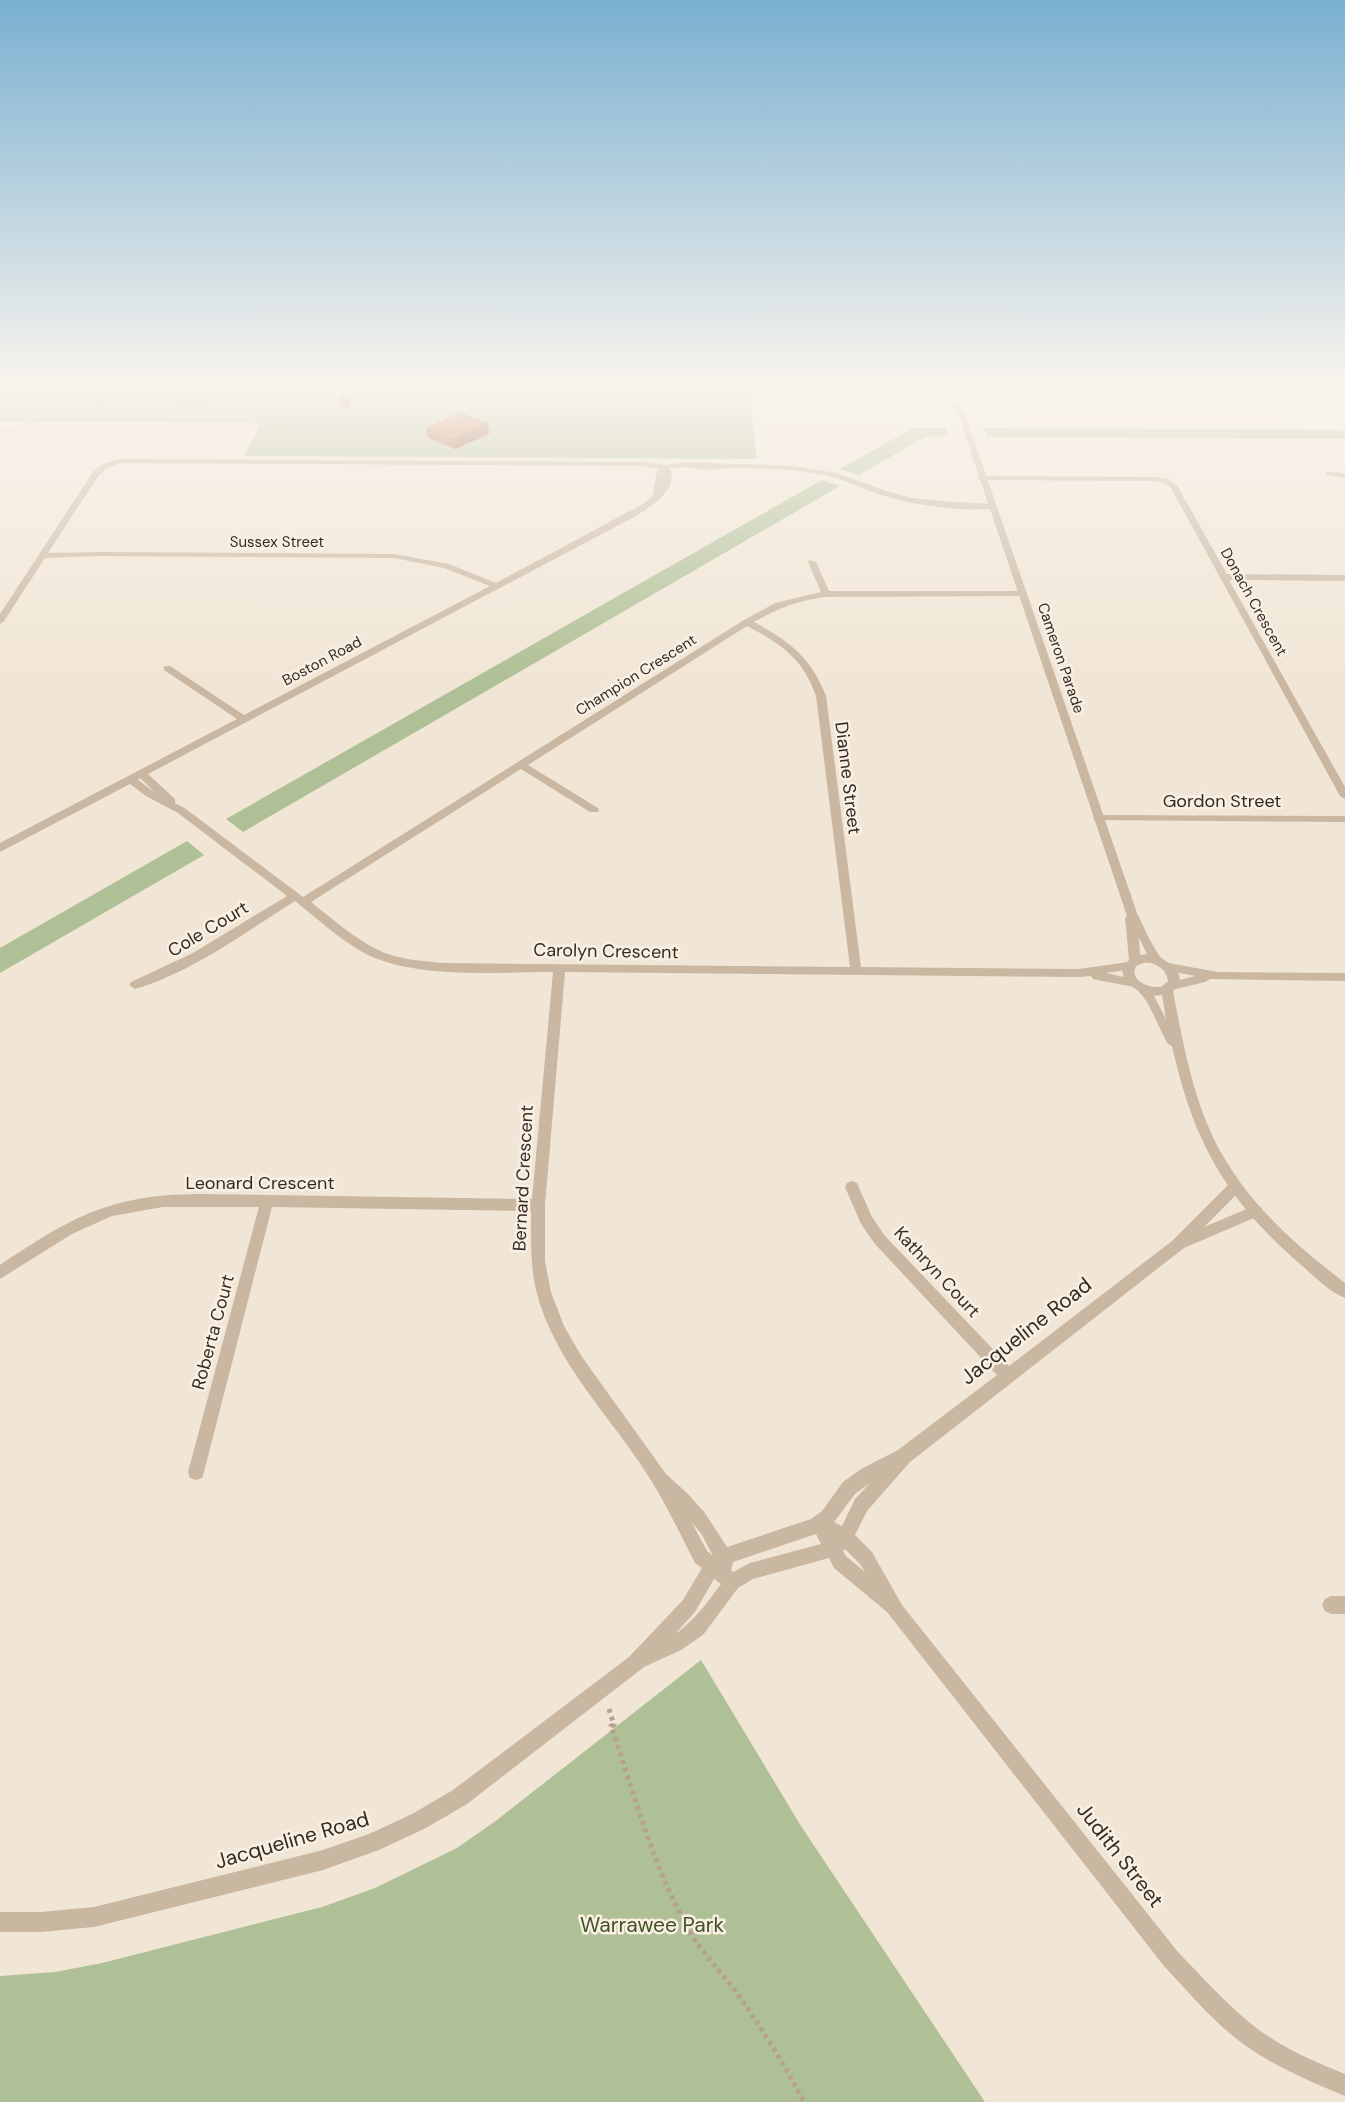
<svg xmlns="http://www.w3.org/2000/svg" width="1345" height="2102" viewBox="0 0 1345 2102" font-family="'DM Sans',sans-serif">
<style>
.green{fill:#b0c096}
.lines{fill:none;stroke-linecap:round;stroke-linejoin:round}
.path-far1{stroke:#b5a18d;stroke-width:2;stroke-dasharray:1 1;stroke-linecap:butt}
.path{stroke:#b5a18d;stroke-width:5;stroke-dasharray:4 4;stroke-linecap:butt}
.minor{fill:#c9b7a2;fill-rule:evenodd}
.tertiary{fill:#c9b7a2;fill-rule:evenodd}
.wall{fill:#ad5934}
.shaded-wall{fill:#8d492a}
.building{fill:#c9683c;stroke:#8d492a}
.labels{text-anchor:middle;stroke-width:5;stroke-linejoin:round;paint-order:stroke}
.far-street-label{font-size:15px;fill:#342b25;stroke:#f9f0e3}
.street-label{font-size:18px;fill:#342b25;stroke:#f9f0e3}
.near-street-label{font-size:21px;fill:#342b25;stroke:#f9f0e3}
.near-park-label{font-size:21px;fill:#405328;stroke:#f9f0e3}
</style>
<rect width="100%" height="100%" fill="#f1e6d6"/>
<!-- green -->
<path class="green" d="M0,383H751L753,426L757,459L244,456L261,423L0,422Z
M913,428H945L948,436L925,437L859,475L840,469Z
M984,428L1345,430V439L987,437Z
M822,480L840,486L243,832L226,819Z
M187,841L204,855L0,973V948Z
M701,1660L801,1826L985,2102H0V1976L55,1972L102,1963L322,1907L375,1888L457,1848L497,1820Z"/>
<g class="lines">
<!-- path-far1 -->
<path class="path-far1" d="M100,383C131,395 167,409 201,407C219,406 237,396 254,399C271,401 279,416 287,429
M0,433L45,419L140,397
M692,451C705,439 701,436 708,424C712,417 721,414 728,411"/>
<!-- path -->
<path class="path" d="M609,1709L614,1725L611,1726C635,1796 654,1871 692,1935C703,1954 720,1971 734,1989C760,2025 783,2063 804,2102"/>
<!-- minor -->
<path class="minor" d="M722,383L771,387L894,389L940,392L943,394L940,396L754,390L751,393L695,404V402L748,390Z
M966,387L1003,390L1345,394V398L1003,394L964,390V388Z
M118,459L643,462L666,465L683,462L794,466L836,473L889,492L912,498L952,502L995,504V508C964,513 908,504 878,494C860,488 843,479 825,475C795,469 764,468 734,468C724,468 710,471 700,469C690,467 681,467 670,468C679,490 651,506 636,516L148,774L175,799V803L186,809L303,897L744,620L775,603L821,592L808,562L809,560L816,562L829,591H1025V595L1022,596L826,597C799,600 777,609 754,622C789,641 811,657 826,696L861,967L1079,969L1128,962L1134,966L1132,969L1106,973L1138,980L1140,983L1138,986L1134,987L1097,980L1093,979L1091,976L1079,977L565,972L545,1205V1261L551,1292L564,1326L582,1357L666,1474L688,1494L705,1513L727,1547L811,1519L822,1511L843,1482L861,1469L898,1450L997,1375L875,1244L861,1224L845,1187L847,1183L852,1181L857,1183L872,1217L885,1236L1009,1366L1172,1241L1230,1183L1235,1181L1240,1183L1242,1187L1240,1191L1204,1227L1256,1205L1261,1207L1263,1211L1261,1215L1184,1248L910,1462L867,1511L855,1535L872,1552L902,1605L1178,1952C1204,1979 1229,2007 1259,2030C1285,2049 1315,2062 1345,2074V2096C1311,2082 1276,2067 1246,2046C1215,2024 1190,1994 1164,1966L887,1612L834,1568L829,1558L753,1579L738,1588L703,1635L681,1650L644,1667L467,1804L426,1828L379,1850L323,1870L94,1927L41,1932H0V1912H41L94,1907L323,1850L369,1834L412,1814L453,1790L629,1657L683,1600L702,1568L695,1563C681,1536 668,1508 652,1482C614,1419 554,1364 536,1290C530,1264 531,1238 531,1211L272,1207L204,1472L202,1478L196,1480L190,1478L188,1472L259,1207H163L112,1216L72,1234L0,1279V1265C72,1217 109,1195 198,1194L532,1199L553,972C497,972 419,979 368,955C342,942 318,919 295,901C244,933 193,972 135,989L129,985L131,982L193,953L287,896L178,813L146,796L130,784L0,852V843L237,719L164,670V666H170L244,715L490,586L444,568L394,558L98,556L45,558L4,621L0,624V614L93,472L101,465ZM119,463L643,466L660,469L657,472L652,497L643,504L496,583L449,564L394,554L98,552L48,553L99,475L107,469ZM747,626C781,644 803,658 816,696L850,967L443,963C424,961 404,960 385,953C358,942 334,920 311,902L521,769L590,812H598L599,810L598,808L528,765ZM140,778L156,793L138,780ZM870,1483L855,1499L842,1526L834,1522L855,1494ZM691,1521L702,1535L713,1556L707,1551ZM816,1534L821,1544L750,1563L733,1572L731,1570L733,1562ZM845,1549L860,1564L865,1572L846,1556L843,1551ZM714,1579L721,1584C706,1604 695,1620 675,1634L695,1612Z
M1326,471L1345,474V478L1326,475Z
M979,476L1155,477L1169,479L1178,487L1227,574L1345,575V581L1229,580L1345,787V799L1340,796L1171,488L1164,483L1155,481L982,480L978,478Z
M1098,815L1345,816V822L1094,820L1093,818Z
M1168,963L1218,972L1345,973V981L1210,979L1205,982L1172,990L1168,989L1166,986L1168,983L1195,976L1164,970L1162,967L1164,964Z
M1331,1596H1345V1614H1331L1325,1611L1322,1605L1325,1599Z"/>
<!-- tertiary -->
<path class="tertiary" d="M948,384L963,386L971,391L970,395L957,400L953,399L965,414L1137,913C1144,927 1150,942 1159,955C1167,966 1179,962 1180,982L1173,991C1184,1048 1195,1111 1226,1161C1256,1211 1300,1248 1345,1283V1298C1329,1292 1313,1275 1300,1264C1226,1200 1193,1141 1172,1046L1168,1044C1159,1029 1152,1007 1141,994C1133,984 1126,988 1122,970L1129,959L1125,918L1127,916L958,414L945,397L937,394V388ZM949,388L959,389L965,393L957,396L943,393V390ZM1139,938L1147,954L1140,955ZM1143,963C1154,961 1167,969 1168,981L1161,987C1149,988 1129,981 1136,966ZM1162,995L1166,1019L1154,996Z"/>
</g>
<!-- wall -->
<path class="wall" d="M1128,383H1181L1180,386L1174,387H1130Z
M350,398L349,408H342L341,404Z
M488,424L489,434L455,449L428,438L426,429Z"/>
<!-- shaded-wall -->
<path class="shaded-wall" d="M1176,383H1181L1180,386L1174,387Z
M349,394L350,398L349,408L348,403Z
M488,424L489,434L455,449L454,440Z"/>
<!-- building -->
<path class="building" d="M342,394H349L348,403L341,404Z
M460,413L488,424L454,440L426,429Z"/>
<!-- sky -->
<linearGradient id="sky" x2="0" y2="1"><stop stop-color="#7ab0d1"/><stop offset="0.57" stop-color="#f9f4ed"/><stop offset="1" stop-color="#f9f4ed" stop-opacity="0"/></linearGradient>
<rect width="1345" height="677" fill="url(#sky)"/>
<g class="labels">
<!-- far-street labels -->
<g class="far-street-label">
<text x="277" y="547">Sussex Street</text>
<text transform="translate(1254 602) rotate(61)" y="5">Donach Crescent</text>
<text transform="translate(1061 658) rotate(71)" y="5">Cameron Parade</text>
<text transform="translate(322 661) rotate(-28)" y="5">Boston Road</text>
<text transform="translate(636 675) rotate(-32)" y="5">Champion Crescent</text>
</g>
<!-- street labels -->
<g class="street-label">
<text transform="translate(848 778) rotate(83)" y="6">Dianne Street</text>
<text x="1222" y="807">Gordon Street</text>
<text transform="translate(208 929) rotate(-31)" y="6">Cole Court</text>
<text transform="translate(606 951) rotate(1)" y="6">Carolyn Crescent</text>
<text transform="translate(523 1178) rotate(-87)" y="6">Bernard Crescent</text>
<text x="260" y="1189">Leonard Crescent</text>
<text transform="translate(937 1272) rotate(47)" y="6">Kathryn Court</text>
<text transform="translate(213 1332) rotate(-75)" y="6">Roberta Court</text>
</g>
<!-- near-street labels -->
<g class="near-street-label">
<text transform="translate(1026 1331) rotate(-38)" y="7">Jacqueline Road</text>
<text transform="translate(292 1840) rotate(-16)" y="7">Jacqueline Road</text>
<text transform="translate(1120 1855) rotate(52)" y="7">Judith Street</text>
</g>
<!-- near-park labels -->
<g class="near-park-label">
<text x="652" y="1932">Warrawee Park</text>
</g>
</g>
</svg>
